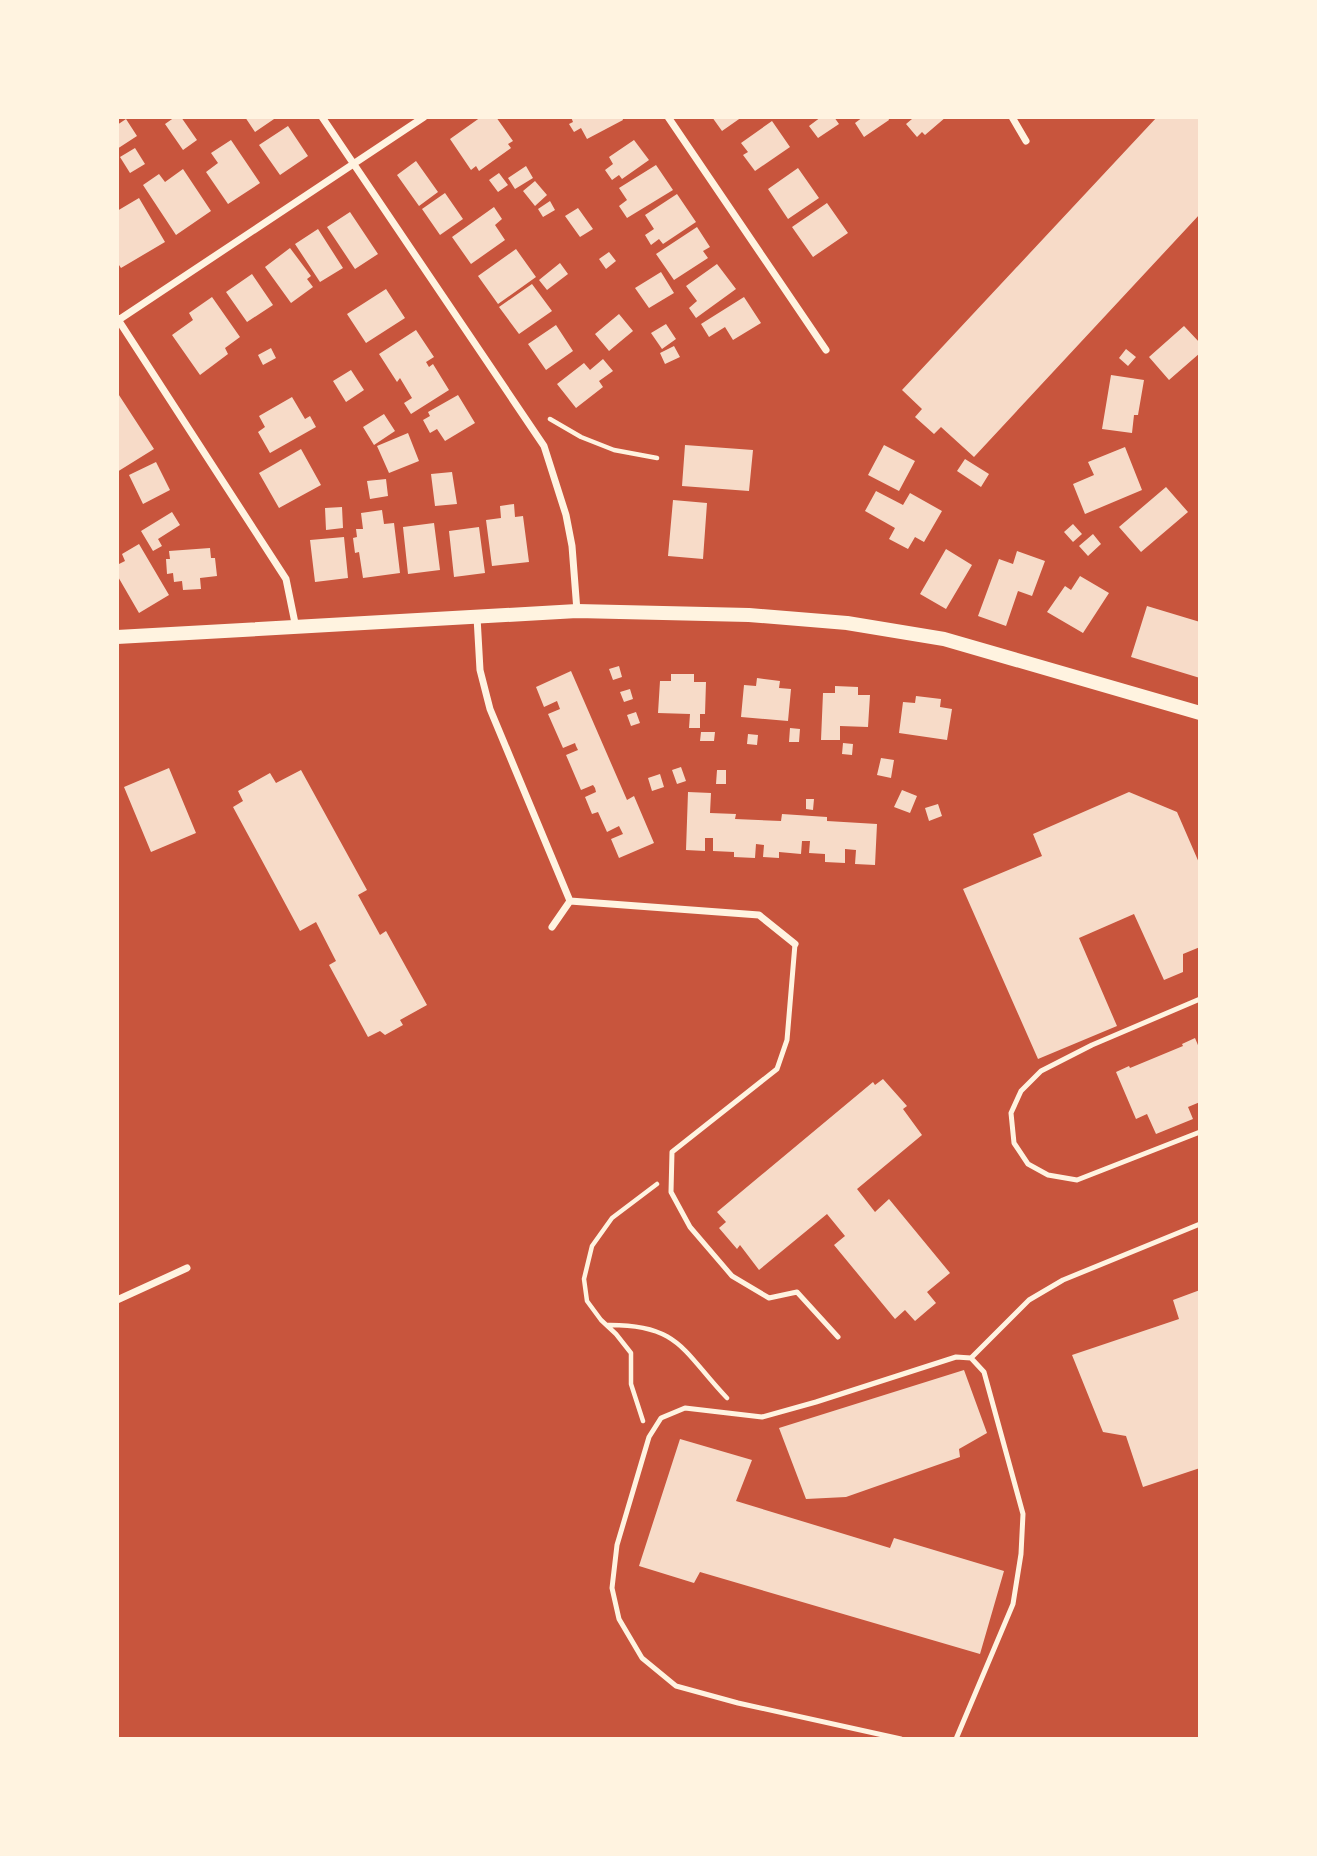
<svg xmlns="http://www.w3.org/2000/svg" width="1317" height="1856" viewBox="0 0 1317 1856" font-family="'DM Sans',sans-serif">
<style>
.building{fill:#f7dbc8}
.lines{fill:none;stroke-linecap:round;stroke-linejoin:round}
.path{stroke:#fff3e0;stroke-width:4.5}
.service{stroke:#fff3e0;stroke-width:5}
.minor{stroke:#fff3e0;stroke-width:7}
.secondary{stroke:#fff3e0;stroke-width:14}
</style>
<rect width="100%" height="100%" fill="#c8553d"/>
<!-- building -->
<path class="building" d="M175,117H181L197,140L183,150L165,124Z
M245,117H277L255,132Z
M481,117H496L513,141L508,144L511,148L479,171L476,166L471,170L450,139Z
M571,117H622L623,120L587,139L581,128L574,132L569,124L573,122Z
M712,117H742L722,131Z
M821,117H834L839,124L818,138L809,126Z
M863,117H888L889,120L864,137L855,123Z
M911,117H946L925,135L922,132L917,137L906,124L912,119Z
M1157,117H1200V214L974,457L941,427L934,434L915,417L922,409L902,390Z
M126,119L137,136L117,149V125Z
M772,121L790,147L755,171L743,155L748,152L741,143Z
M288,126L308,156L280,175L259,145Z
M231,140L260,183L228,204L206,172L218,163L211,153Z
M634,140L649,160L622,179L619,175L612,180L605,170L613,164L609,157Z
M135,148L145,164L130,173L120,157Z
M416,161L438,192L419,206L397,175Z
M656,165L673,190L627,218L619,206L627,200L619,188Z
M526,166L533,178L515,189L508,178Z
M798,168L819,198L788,219L768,189Z
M183,169L211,211L176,235L143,185L159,174L165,182Z
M499,173L508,185L498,192L489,180Z
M535,181L547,195L535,206L523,191Z
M445,193L463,219L440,235L422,209Z
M677,194L696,222L663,244L659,239L651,245L645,235L654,229L645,215Z
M139,198L165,242L121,268L117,262V211Z
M550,201L555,210L543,217L538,209Z
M827,203L848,233L813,257L792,227Z
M494,207L502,219L495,225L505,240L471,264L452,237Z
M578,208L593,229L580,237L565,216Z
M350,212L378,254L355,269L327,227Z
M697,227L710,247L703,251L708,258L674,280L656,254Z
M318,229L343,268L320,282L295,244Z
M290,248L311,276L307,279L313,287L291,303L265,267Z
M516,249L536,277L498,304L478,276Z
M609,252L616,261L606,269L599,259Z
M560,263L568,274L547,290L539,280Z
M717,264L736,289L696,318L689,308L697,301L686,286Z
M661,272L674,293L649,308L635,288Z
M252,274L273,305L247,322L226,292Z
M532,284L552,311L519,334L499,307Z
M386,289L405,318L366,343L347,314Z
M212,297L240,337L225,348L228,354L200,375L172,335L193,320L189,313Z
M744,297L761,323L733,340L725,327L709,337L701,324Z
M619,314L633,331L609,351L595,334Z
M666,324L676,339L662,349L651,333Z
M556,325L573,351L546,370L528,344Z
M1184,326L1200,343V353L1169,380L1149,357Z
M416,330L434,357L426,362L429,367L433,364L449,390L411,414L404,403L412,398L400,378L397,382L379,354Z
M674,346L680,357L665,364L660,353Z
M271,348L276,358L263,365L258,355Z
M1126,349L1136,357L1128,366L1119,358Z
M603,359L613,371L599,381L603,387L576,408L557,384L584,363L590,370Z
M351,370L364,390L346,402L333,381Z
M1111,375L1144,380L1138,415H1134L1132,433L1102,429Z
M117,392L154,449L117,472Z
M458,395L475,423L445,441L437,429L430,433L423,420L430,416L428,412Z
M292,397L305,419L310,416L316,427L270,453L258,432L265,427L259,416Z
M384,414L395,431L374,445L363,427Z
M408,433L419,461L389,473L377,446Z
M685,445L753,450L749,491L682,486Z
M884,445L915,461L899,491L868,475Z
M1125,447L1142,490L1085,514L1073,484L1094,475L1088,462Z
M301,449L321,485L279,508L259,473Z
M965,459L989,474L981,487L957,471Z
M156,462L170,490L143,504L129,475Z
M452,472L457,504L435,506L431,474Z
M386,479L388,496L370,499L367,481Z
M1166,487L1188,512L1141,552L1119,527Z
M876,491L903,505L910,493L942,511L924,542L915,537L908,549L889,539L895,528L865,511Z
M673,500L707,503L703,559L668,556Z
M514,504L515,517L523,516L529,562L492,566L486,520L501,518L500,506Z
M342,507L343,528L326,530L325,508Z
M382,510L384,524L394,523L400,573L363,578L359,552L355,553L353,538L357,537L356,529H363L361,513Z
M172,512L180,525L158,539L162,546L153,551L141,531Z
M434,523L440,570L408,574L403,527Z
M1073,524L1082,534L1073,542L1064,532Z
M479,527L485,573L454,577L449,531Z
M1093,534L1101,544L1088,556L1079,546Z
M344,537L348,578L315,582L310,540Z
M139,544L169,595L139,613L117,575V565L125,561L122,554Z
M210,548L211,558H215L217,576L200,578L201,589L183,590L182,581L174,582L173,573L167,574L166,559H170L169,551Z
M946,549L972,565L946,609L920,594Z
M1017,551L1045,561L1032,596L1018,591L1006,626L978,616L999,559L1013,564Z
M1080,576L1109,593L1083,633L1047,612L1065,586L1071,590Z
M1147,606L1200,622V678L1131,657Z
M619,666L622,677L613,680L609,669Z
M571,671L627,800L634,796L654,843L619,858L611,839L623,834L619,826L607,832L598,812L592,814L585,797L596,792L595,788L593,785L581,790L566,755L578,750L576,746L575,743L563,748L548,714L560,709L557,701L544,707L536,687Z
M671,674H694V682H706L705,714H700V728H689L690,714L658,713L660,681H671Z
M757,678L780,681L779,688L791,689L788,721L741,717L744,685L756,686Z
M835,686L858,687V695H870L868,727L840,726V740H821L823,693H835Z
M630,689L633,699L624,702L620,692Z
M916,696L941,699L940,707L952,709L947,740L899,733L903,702L915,703Z
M636,712L640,723L631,726L627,715Z
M790,728L800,729L799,742H789Z
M701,732H715L714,741H700Z
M748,734L758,735L757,745L747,744Z
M843,743L853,744L852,755L842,754Z
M881,758L894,760L891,778L877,775Z
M681,767L686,781L677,784L672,770Z
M169,768L196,833L151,852L124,787Z
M301,770L367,890L358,895L380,935L386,931L427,1005L400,1020L403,1025L385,1035L380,1031L368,1037L329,965L336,961L316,922L300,931L233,807L243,801L238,791L270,773L276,783Z
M717,770H726V784H716Z
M660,774L664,787L652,791L648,778Z
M902,790L917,796L910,813L894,807Z
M688,792L711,793L710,813L736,814L735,819L781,821L782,814L827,817V821L877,824L875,865L855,864L856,850L845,849V863L825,862V854L809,853L810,841H802L801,854L779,852V858L763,857L764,845L756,844L755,858L734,857V852L713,851V838H705V851L686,850Z
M1129,792L1177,812L1200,865V947L1183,954V972L1164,980L1134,914L1079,938L1117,1026L1038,1059L963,889L1042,856L1033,834Z
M806,799H814L813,810L806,809Z
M938,804L942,816L929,821L925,808Z
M1195,1038L1200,1050V1102L1188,1107L1193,1119L1156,1134L1147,1114L1136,1119L1116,1072L1129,1066L1130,1068L1183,1046L1182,1044Z
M883,1079L907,1106L903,1109L922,1135L857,1189L875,1212L889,1199L950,1273L927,1292L936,1303L915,1321L905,1310L895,1319L834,1245L845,1236L827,1214L759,1270L740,1245L737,1249L719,1228L726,1222L717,1212L873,1082L875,1085Z
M1200,1290V1468L1143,1487L1126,1436L1103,1432L1072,1355L1179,1319L1173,1300Z
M964,1370L987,1433L959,1449L960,1457L846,1497L806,1499L779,1428Z
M680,1439L752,1460L736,1501L890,1548L894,1538L1004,1571L980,1654L700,1572L694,1583L639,1566Z"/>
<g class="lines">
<!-- path -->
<path class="path" d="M550,419L581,437L614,450L657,458
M607,1325C680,1324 683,1352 727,1398
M643,1421L631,1384V1353L616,1334L601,1320L587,1301L584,1279L592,1246L612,1218L657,1184"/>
<!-- service -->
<path class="service" d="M795,944L787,1040L777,1069L672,1152L671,1192L690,1227L732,1276L769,1298L797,1292L838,1337
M1200,999L1092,1045L1041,1071L1021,1091L1011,1113L1014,1143L1028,1164L1048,1175L1077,1180L1200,1132
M971,1358L1029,1300L1063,1280L1200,1224
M901,1739L738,1703L676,1686L642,1658L619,1619L612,1588L617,1545L649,1437L661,1418L685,1408L762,1417L816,1402L956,1357L971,1358L984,1372L1023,1514L1021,1554L1013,1604L956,1739"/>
<!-- minor -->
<path class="minor" d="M322,117L544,446L566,515L572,546L577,611
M668,117L826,350
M1012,117L1026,141
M117,318L286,579L296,628
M117,321L424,117
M477,617L480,670L490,709L570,901L552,927
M570,901L759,915L795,944
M117,1300L187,1268"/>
<!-- secondary -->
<path class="secondary" d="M117,637L577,611L749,615L847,623L944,639L1200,713"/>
</g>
<!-- border -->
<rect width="1317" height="1856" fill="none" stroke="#fff3e0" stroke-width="238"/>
</svg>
